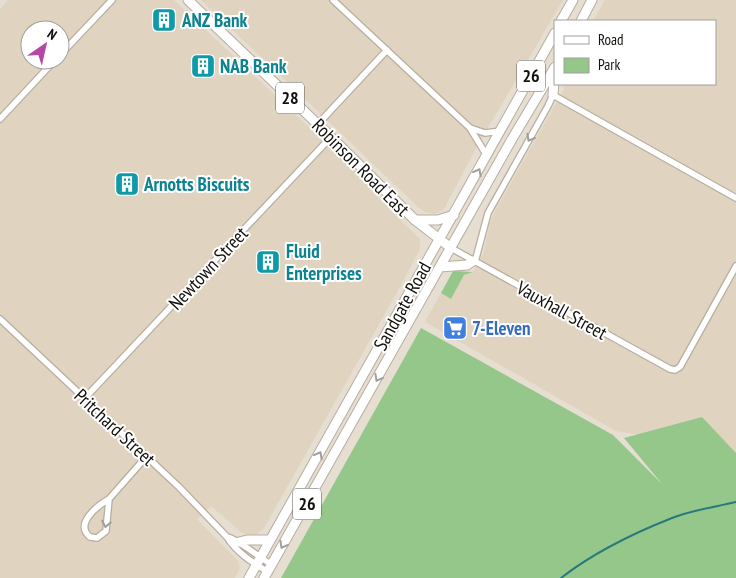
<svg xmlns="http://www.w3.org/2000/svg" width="736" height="578" viewBox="0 0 736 578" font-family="'PT Sans Narrow',sans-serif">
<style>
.built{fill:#e0d4c0;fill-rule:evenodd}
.green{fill:#95c78b}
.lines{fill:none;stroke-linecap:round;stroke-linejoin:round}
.stream{stroke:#28797a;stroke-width:2}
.minor-casing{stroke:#b5aea1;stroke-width:8}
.primary-casing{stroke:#b5aea1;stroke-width:11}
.trunk-casing{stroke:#b5aea1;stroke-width:11}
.minor{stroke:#fff;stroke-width:5.5}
.primary{stroke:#fff;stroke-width:9}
.trunk{stroke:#fff;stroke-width:9}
.oneway{stroke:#a09f9d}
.labels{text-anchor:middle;stroke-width:4;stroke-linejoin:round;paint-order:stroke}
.shield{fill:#fff;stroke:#595854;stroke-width:1}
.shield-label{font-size:18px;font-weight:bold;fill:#12100b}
.culture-label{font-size:19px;font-weight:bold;fill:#0d838f;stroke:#fff;text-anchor:start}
.street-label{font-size:19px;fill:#12100b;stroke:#fff}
.shop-label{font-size:19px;font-weight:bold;fill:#366cbe;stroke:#fff;text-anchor:start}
</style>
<rect width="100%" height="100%" fill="#e6ded1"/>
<!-- built -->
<path class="built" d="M8,0H174L381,195L378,198L420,239V249L400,287L264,528L257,534L250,536L242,533L211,506L197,519L238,561L240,568L235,578H0V9ZM30,30H60V60H30Z
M201,0H563L475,150L444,209L438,213L434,214L425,212L418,207Z
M605,0H736V453L715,437L658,438L616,431L425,322L441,293L451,298L464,275L473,272L484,252L490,223L495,211L564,89L563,84H715V21H593Z"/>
<!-- green -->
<path class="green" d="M453,271L473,272L464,275L451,299L441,293Z
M421,328L613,435L662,484L624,438L702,417L736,453V578H281Z"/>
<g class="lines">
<!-- stream -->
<path class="stream" d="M561,578C593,553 634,533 672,518C692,510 715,507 736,502"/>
<defs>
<path id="minor" d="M333,0L470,128L487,156
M60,55L112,0
M0,119L55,60
M318,124L387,50
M470,128L485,133L501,131
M451,248L670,369L675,370L680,367L736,266
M475,262L488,213L548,106L553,95L736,198
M0,319L179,487L227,537C236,552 253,563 268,572
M85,398L331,137
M109,499L106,531L97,538L90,537C74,524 97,506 109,499L146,457
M227,537C238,539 260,558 272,565"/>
<path id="primary" d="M188,0L331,137L415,220L451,248"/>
<path id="trunk" d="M561,21L573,0
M581,21L592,0
M552,72L554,80L553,95
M415,220H438L454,215
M440,267L467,265L473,261
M239,542L247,540H270
M249,578L555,33
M264,578L512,139L555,67"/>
</defs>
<!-- minor casing -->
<use href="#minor" class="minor-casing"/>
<!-- primary casing -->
<use href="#primary" class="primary-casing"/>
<!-- trunk casing -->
<use href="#trunk" class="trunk-casing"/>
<!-- minor -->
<use href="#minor" class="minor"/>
<!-- primary -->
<use href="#primary" class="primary"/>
<!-- trunk -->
<use href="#trunk" class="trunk"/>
</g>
<!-- one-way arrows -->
<defs><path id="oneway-chevron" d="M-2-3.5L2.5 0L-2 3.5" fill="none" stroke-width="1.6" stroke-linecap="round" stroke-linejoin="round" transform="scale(1.25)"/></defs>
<g class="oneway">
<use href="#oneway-chevron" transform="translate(530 138) rotate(119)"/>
<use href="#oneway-chevron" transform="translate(478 172) rotate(-61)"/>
<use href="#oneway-chevron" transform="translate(378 378) rotate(119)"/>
<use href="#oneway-chevron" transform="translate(319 455) rotate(-61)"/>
<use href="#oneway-chevron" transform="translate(106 524) rotate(101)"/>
<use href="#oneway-chevron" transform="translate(283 545) rotate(119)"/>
</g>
<!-- icons -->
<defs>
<symbol id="building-square" viewBox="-11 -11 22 22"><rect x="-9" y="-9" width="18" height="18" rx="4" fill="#0f9aa8" stroke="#fff"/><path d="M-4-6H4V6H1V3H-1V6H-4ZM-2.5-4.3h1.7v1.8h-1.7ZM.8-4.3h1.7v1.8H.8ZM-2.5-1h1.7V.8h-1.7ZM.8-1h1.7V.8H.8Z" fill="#fff"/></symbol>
<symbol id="supermarket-square" viewBox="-11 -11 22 22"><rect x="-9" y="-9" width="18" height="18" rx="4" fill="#3f7fe0" stroke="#fff"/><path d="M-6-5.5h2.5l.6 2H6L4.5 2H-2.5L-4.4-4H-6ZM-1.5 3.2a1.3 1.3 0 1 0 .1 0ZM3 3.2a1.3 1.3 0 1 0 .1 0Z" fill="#fff"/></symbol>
</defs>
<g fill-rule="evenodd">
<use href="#building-square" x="150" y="6" width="28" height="28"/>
<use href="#building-square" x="189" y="52" width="28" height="28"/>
<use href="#building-square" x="113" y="170" width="28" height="28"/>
<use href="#building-square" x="254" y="248" width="28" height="28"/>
<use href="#supermarket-square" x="441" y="314" width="28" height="28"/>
</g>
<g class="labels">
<!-- shield labels -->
<g class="shield">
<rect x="517" y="60.5" width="28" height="31" rx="4"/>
<rect x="276" y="82.5" width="28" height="31" rx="4"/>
<rect x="293" y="488.5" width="28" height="31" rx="4"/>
</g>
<g class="shield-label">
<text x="531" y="82">26</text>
<text x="290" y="104">28</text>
<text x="307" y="510">26</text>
</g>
<!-- culture labels -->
<g class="culture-label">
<text x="182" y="27">ANZ Bank</text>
<text x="220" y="73">NAB Bank</text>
<text x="144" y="191">Arnotts Biscuits</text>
<text x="286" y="258">Fluid<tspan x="286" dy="22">Enterprises</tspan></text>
</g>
<!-- street labels -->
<g class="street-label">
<text transform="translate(361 167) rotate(45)" y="7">Robinson Road East</text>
<text transform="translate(208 268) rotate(-47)" y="7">Newtown Street</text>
<text transform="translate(402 306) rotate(-61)" y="7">Sandgate Road</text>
<text transform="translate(562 310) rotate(29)" y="7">Vauxhall Street</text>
<text transform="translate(115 427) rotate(43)" y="7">Pritchard Street</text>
</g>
<!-- shop labels -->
<g class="shop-label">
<text x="472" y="335">7-Eleven</text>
</g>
</g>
<!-- legend -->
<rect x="554" y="20" width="162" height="65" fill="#ffffff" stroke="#a09f9d"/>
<rect x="564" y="36" width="25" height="8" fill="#ffffff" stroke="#a09f9d"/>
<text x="598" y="45" font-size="15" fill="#12100b">Road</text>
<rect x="564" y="58" width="25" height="15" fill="#95c78b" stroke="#a09f9d"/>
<text x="598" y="70" font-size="15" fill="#12100b">Park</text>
<!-- north arrow -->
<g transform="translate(45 45) rotate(34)"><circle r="24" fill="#ffffff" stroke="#a09f9d"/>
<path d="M0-4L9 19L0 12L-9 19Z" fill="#b547a5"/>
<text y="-8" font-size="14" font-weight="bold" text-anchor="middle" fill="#12100b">N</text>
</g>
</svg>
